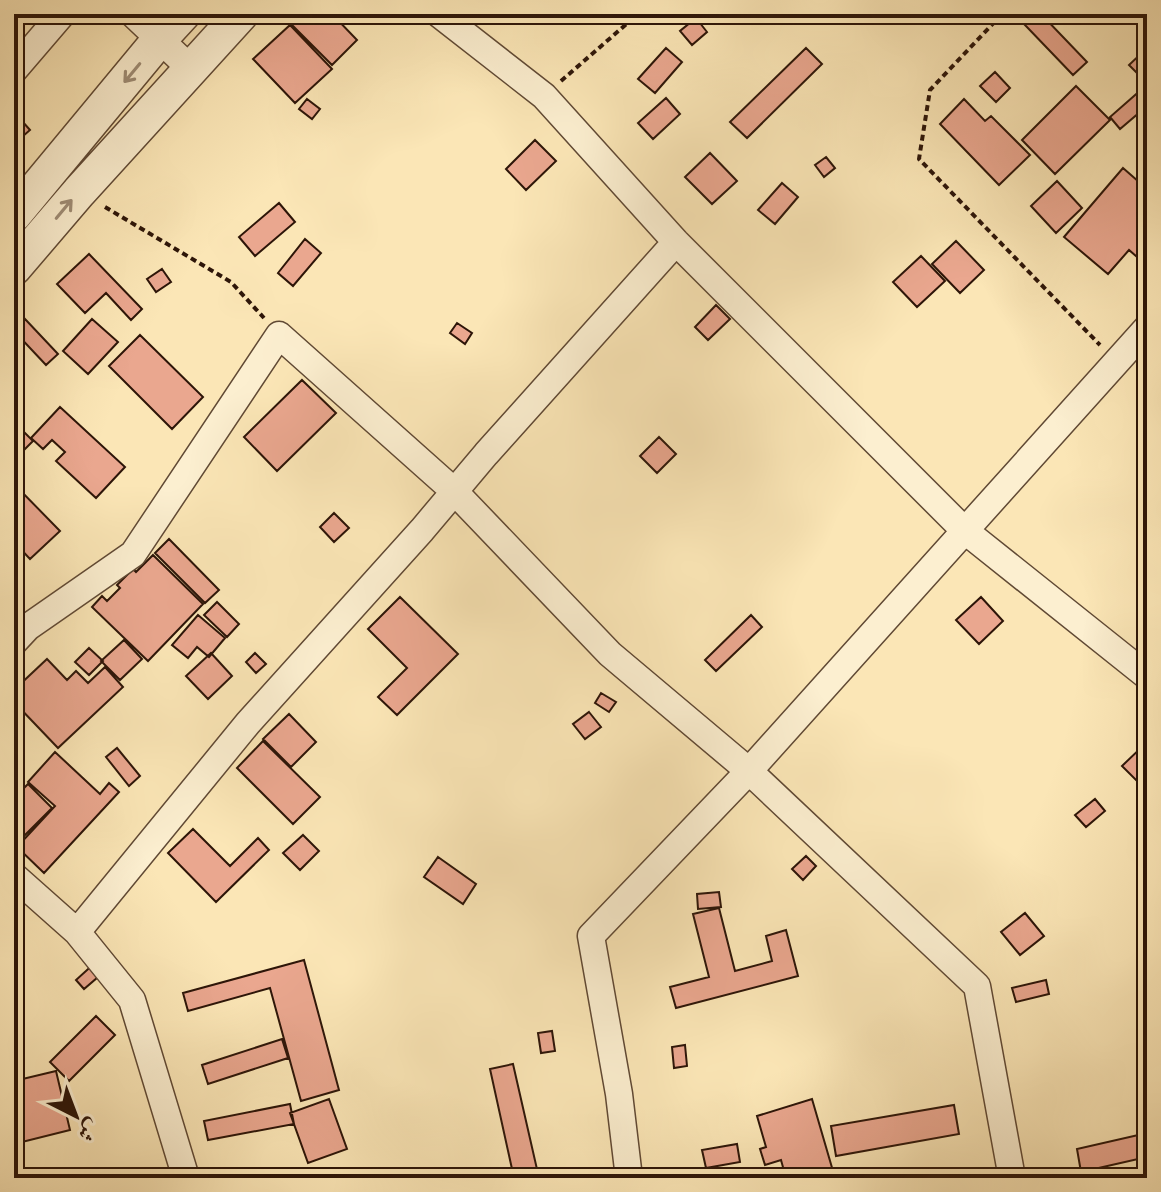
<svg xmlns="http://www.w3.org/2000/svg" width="1161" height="1192" viewBox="0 0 1161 1192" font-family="'IM FELL Double Pica',Amiri,serif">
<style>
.building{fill:#eaa78f;stroke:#2d1508;stroke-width:2}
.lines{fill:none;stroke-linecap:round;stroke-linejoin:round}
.minor-casing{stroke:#604934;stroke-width:29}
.tertiary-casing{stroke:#604934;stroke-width:37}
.path{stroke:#2d1508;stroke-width:4;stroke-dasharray:6 4;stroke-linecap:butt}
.minor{stroke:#fcefd0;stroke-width:26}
.tertiary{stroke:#fcefd0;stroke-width:34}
.oneway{stroke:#9f8d76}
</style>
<rect width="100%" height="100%" fill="#fbe6b6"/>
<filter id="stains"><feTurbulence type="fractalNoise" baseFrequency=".0025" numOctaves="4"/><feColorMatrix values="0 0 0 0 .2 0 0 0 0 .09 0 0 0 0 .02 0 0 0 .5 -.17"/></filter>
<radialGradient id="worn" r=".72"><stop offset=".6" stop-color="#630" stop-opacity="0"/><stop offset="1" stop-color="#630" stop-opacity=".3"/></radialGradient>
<!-- building -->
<path class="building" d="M299,14H332L357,40L332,65L290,23Z
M1037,14H1041L1087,62L1073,75L1025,25Z
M696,18L707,32L692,45L680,31Z
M290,25L332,69L295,103L253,59Z
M666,48L682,62L655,93L638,79Z
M806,48L822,64L747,138L730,122Z
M1147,48V75L1143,79L1129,65Z
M995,72L1010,88L996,102L980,86Z
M1076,86L1110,120L1055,174L1022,140Z
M1142,89L1147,95V106L1120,129L1110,117Z
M666,98L680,114L653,139L638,123Z
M307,99L320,109L312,119L299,109Z
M964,99L985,121L991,116L1030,155L999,185L940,124Z
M14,112L30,130L14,144Z
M535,140L556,161L526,190L506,169Z
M710,153L737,181L712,204L685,177Z
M826,157L835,168L824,177L815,165Z
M1123,168L1147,189V259L1144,263L1129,250L1108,274L1064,237Z
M1057,181L1082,208L1056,233L1031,206Z
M782,183L798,197L775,224L758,210Z
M279,203L295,222L255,256L239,237Z
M305,239L321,253L293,286L278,273Z
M956,241L984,270L960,293L932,264Z
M89,254L142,309L131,320L106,293L85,313L57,284Z
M921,256L945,281L917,307L893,282Z
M162,269L171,282L156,292L147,279Z
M716,305L730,319L708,340L695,327Z
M25,319L58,354L46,365L14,331Z
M92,319L118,342L88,374L63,351Z
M457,323L472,333L465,344L450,333Z
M140,335L203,397L172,429L109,366Z
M302,380L336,413L277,471L244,437Z
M60,407L125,467L96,498L56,461L65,452L52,440L43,449L31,438Z
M14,422L33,441L14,460Z
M659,437L676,454L657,473L640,456Z
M14,484L60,531L30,559L14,542Z
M334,513L349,528L334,542L320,527Z
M169,539L219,590L205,603L155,553Z
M153,555L203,604L148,661L92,607L102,596L107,601L120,588L117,585L133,569L136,572Z
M400,597L458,654L397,715L378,697L407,668L368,629Z
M981,597L1003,621L979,644L956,620Z
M217,602L239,624L227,637L204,615Z
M198,615L225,638L209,657L197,647L188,658L172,645Z
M751,615L762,627L716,671L705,660Z
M124,640L142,659L120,680L101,661Z
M89,648L103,661L89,675L75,662Z
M211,653L232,676L208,699L186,676Z
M255,653L266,664L256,673L246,662Z
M47,659L67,680L76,671L88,683L105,667L123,687L58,748L14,702V690Z
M601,693L616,702L609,712L595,703Z
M589,712L601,727L585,739L573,724Z
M289,714L316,742L291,767L263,739Z
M263,741L320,797L293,824L237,768Z
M1147,742V778L1140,784L1122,766Z
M117,748L140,776L129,786L106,757Z
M55,752L100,794L109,783L119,792L44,873L17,847L55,806L28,782Z
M28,784L52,808L23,837L14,828V798Z
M1095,799L1105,811L1086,827L1075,815Z
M193,829L230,866L258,838L269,850L216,902L168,853Z
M303,835L319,851L300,870L283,853Z
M806,856L816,866L803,880L792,869Z
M438,857L476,884L463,904L424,877Z
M719,892L721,907L698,909L697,894Z
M719,908L735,971L772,961L766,936L786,930L798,976L676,1008L670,987L709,977L693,914Z
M1025,913L1044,936L1020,955L1001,932Z
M304,960L339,1090L301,1101L270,988L188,1011L183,993Z
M97,961L105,971L84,989L76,980Z
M1046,980L1049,994L1016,1002L1012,988Z
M96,1016L115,1035L69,1081L50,1062Z
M552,1031L555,1051L541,1053L538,1033Z
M282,1039L288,1058L208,1084L202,1065Z
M685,1045L687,1066L674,1068L672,1047Z
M513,1064L539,1178H514L490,1069Z
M56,1071L70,1130L14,1144V1081Z
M329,1099L347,1149L308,1163L290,1113Z
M812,1099L835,1178H786L781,1160L765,1165L760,1149L766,1147L757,1116Z
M290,1104L294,1124L208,1140L204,1121Z
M954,1105L959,1134L836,1156L831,1126Z
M1147,1133V1157L1081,1172L1077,1149Z
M737,1144L740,1162L706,1168L702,1150Z"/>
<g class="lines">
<defs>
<path id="minor" d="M133,14L191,69
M439,14L544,96L676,242L964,530L1147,676
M14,70L62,14
M14,642L28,627L133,554L279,335L454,491L610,654L749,771L977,986L1012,1178
M14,876L77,932
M186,1178L132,1000L77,932L248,723L422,530L486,454L676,242
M629,1178L619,1094L591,936L749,771L1147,328"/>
<path id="tertiary" d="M14,215L159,40L183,14
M14,268L79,192L241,14"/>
</defs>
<!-- minor casing -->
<use href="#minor" class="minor-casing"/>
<!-- tertiary casing -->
<use href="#tertiary" class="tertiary-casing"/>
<!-- path -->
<path class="path" d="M1002,14L930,90L919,159L1100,345
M561,81L638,14
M105,207L231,282L264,318"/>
<!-- minor -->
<use href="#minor" class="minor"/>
<!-- tertiary -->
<use href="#tertiary" class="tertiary"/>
</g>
<!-- one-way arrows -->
<defs><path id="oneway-shaft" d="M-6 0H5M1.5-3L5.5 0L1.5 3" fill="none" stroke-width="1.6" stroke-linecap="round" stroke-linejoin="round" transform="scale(2)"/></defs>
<g class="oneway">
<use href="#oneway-shaft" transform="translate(132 73) rotate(130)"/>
<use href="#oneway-shaft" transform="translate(64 209) rotate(-50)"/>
</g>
<!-- margin -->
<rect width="1161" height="1192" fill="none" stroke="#fbe6b6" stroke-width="48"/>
<rect x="16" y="16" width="1129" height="1160" fill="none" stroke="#2d1508" stroke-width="4"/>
<rect x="24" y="24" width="1113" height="1144" fill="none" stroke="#2d1508" stroke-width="2"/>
<!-- north arrow -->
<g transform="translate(76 1116) rotate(138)" stroke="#fcefd0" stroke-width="6" paint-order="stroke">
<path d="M0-6L14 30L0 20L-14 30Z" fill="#2d1508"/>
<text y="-12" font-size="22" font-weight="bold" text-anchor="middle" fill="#2d1508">ش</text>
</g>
<rect width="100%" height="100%" filter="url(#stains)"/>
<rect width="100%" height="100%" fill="url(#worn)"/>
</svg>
